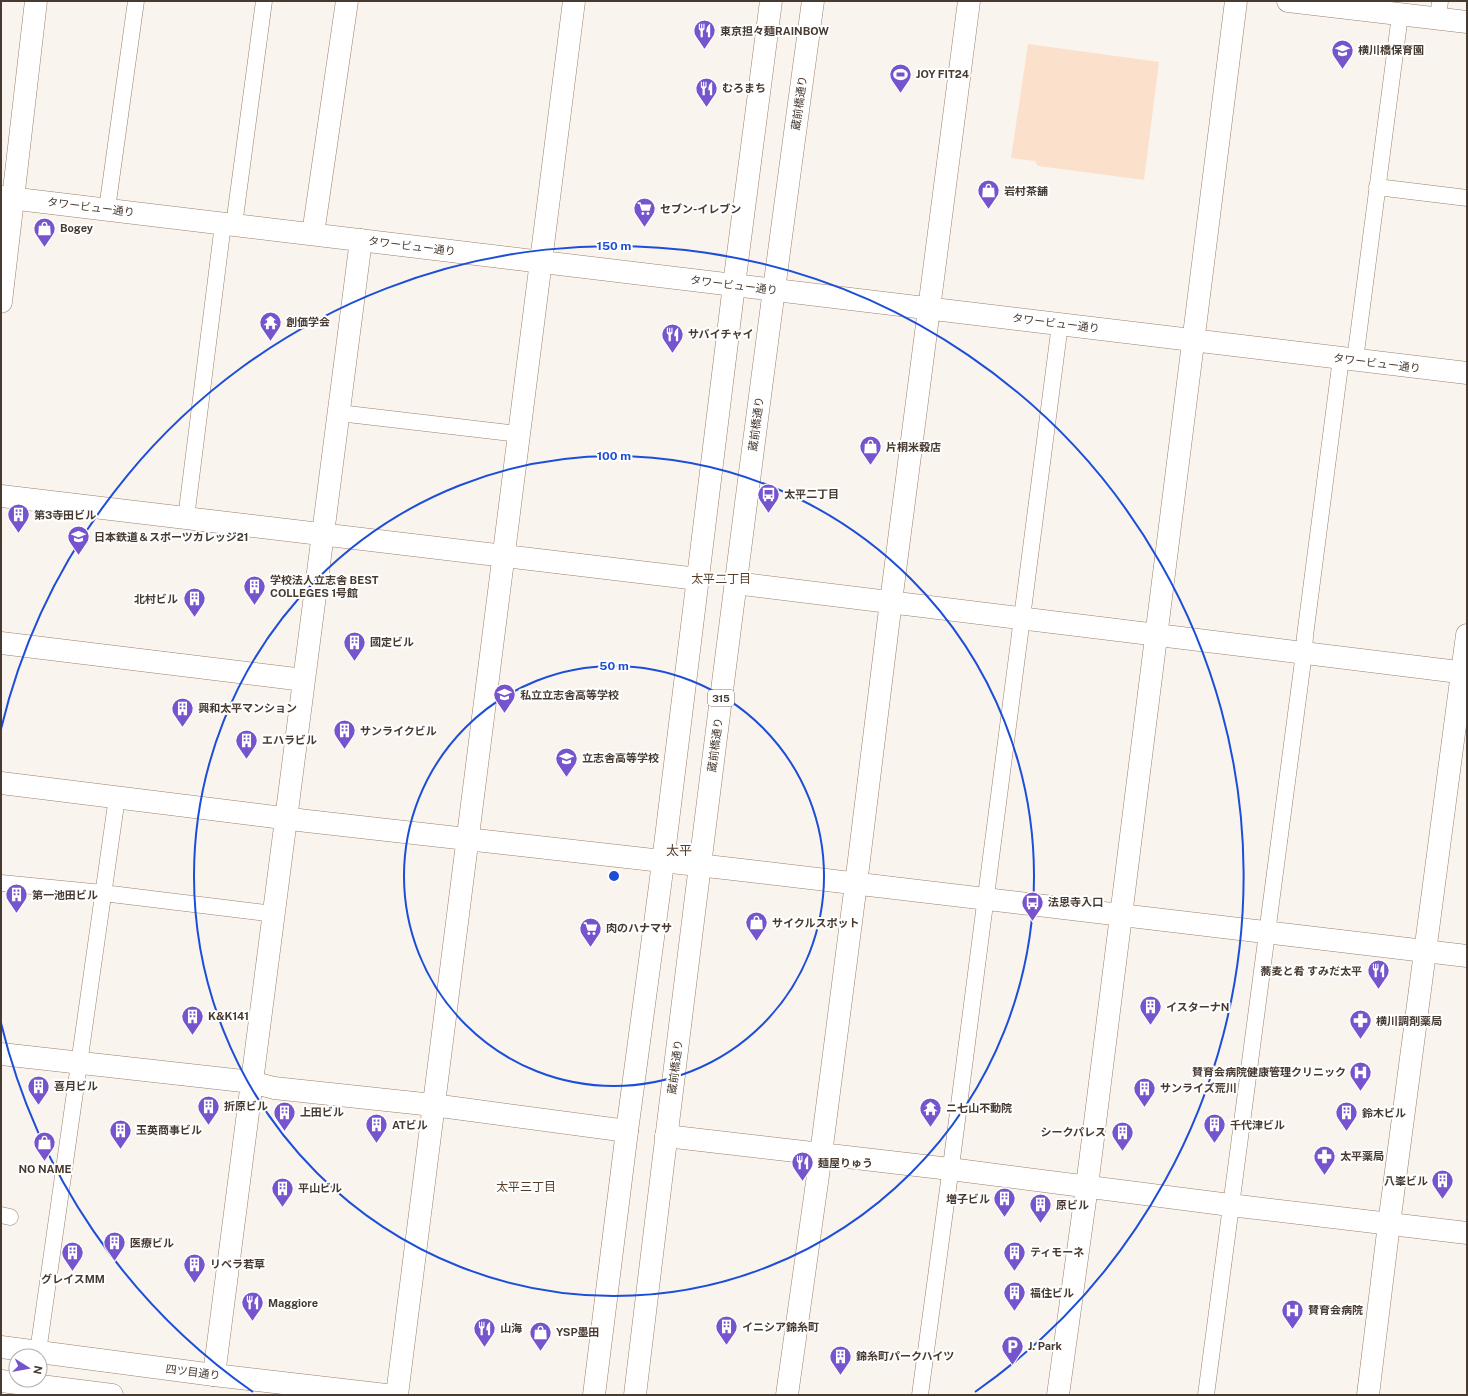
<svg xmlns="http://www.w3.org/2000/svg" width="1468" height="1396" viewBox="0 0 1468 1396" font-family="'Public Sans','Noto Sans JP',sans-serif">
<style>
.green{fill:#fbe0cc}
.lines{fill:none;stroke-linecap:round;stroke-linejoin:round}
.lane-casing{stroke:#9c7f69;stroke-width:17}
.street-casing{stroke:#9c7f69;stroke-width:23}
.secondary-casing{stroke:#9c7f69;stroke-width:23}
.primary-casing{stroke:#9c7f69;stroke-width:23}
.lane{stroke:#fff;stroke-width:16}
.street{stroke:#fff;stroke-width:22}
.secondary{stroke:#fff;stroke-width:22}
.primary{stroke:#fff;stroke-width:22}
.ring{fill:none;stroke:#1d4ed8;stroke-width:2}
.labels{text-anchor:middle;stroke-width:4;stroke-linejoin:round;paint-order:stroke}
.shield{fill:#fff;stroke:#7e756f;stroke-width:1}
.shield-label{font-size:10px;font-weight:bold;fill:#473a31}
.poi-label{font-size:11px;font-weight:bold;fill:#473a31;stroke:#fff;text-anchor:start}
.street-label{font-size:11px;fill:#473a31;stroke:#fff}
.neighbourhood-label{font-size:12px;fill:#563c28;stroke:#fff}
.quarter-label{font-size:13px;fill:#563c28;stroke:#fff}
.centre{fill:#1d4ed8;stroke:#fff;stroke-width:2}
.ring-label{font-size:12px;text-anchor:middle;font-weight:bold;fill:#1d4ed8;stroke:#fff;stroke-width:4;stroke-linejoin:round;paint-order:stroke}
</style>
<rect width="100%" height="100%" fill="#faf4ef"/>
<!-- green -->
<path class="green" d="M1028,44L1159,62L1144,180L1038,166L1035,161L1011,158Z"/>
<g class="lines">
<defs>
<path id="lane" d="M1438,18L1440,1
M1377,187L1467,198
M107,209L136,1
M234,225L264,1
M1355,360L1400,15
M339,413L519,434
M186,518L223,224
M1,883L103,893L274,914
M1,1215L10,1217
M38,1352L117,797
M920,1395L952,1159L1060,324
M1206,1395L1304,653L1305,636L1341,358"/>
<path id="street" d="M1288,1L1467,22
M1,197L1467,373
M313,234L347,1
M1,496L698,579
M735,583L1467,673
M1,643L304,680
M1,783L307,821L733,869L1467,956
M1,1054L252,1082L274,1088L433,1105L627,1131
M666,1136L950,1169L1230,1205L1467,1233
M214,1375L361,240
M397,1395L574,1
M787,1395L821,1154L858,868L889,617L969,1
M1058,1395L1087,1186L1236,1"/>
<path id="secondary" d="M1,302L36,1
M1,1347L214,1375L386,1395
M1,1381L112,1395
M1368,1395L1389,1224L1467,635"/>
<path id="primary" d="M594,1395L627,1131L660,886L734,285L771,1
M635,1395C691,930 749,465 813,1"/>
</defs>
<!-- lane casing -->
<use href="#lane" class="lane-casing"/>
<!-- street casing -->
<use href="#street" class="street-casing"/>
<!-- secondary casing -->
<use href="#secondary" class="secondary-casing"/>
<!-- primary casing -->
<use href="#primary" class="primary-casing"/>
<!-- lane -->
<use href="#lane" class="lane"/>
<!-- street -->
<use href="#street" class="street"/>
<!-- secondary -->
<use href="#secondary" class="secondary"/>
<!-- primary -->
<use href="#primary" class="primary"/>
</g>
<!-- distance rings -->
<g class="ring">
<circle cx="614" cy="876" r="210"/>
<circle cx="614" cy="876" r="420"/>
<path d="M253 1392A630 630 0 0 1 1 1023M1 729A630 630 0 1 1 975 1392"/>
</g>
<!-- icons -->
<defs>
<symbol id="restaurant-pin" viewBox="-11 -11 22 30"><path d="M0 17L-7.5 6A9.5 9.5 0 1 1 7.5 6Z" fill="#7554ce" stroke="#fff"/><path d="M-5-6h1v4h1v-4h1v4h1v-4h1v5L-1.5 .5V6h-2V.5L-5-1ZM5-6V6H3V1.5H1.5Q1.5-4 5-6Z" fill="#fff"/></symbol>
<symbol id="school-pin" viewBox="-11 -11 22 30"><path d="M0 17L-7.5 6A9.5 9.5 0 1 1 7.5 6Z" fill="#7554ce" stroke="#fff"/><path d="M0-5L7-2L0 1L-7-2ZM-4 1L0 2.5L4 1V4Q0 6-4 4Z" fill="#fff"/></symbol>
<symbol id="stadium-pin" viewBox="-11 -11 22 30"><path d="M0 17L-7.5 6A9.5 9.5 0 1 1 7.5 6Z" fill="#7554ce" stroke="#fff"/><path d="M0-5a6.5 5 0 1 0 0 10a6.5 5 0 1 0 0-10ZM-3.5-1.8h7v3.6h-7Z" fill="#fff"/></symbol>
<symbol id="shop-pin" viewBox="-11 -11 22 30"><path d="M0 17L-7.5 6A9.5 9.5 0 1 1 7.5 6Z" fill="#7554ce" stroke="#fff"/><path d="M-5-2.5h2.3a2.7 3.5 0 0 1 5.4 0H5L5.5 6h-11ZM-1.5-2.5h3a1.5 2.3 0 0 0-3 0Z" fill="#fff"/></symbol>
<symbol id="supermarket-pin" viewBox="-11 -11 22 30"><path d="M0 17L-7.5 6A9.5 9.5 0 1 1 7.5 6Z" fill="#7554ce" stroke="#fff"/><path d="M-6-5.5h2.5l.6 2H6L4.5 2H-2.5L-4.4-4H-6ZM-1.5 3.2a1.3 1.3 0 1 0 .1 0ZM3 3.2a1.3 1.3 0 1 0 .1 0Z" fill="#fff"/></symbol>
<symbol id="temple-pin" viewBox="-11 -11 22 30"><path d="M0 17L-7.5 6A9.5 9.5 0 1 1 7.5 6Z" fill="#7554ce" stroke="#fff"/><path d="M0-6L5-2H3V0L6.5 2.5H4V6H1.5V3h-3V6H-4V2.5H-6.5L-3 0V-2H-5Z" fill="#fff"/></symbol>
<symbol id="bus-pin" viewBox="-11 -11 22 30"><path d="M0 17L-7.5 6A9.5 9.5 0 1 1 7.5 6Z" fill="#7554ce" stroke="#fff"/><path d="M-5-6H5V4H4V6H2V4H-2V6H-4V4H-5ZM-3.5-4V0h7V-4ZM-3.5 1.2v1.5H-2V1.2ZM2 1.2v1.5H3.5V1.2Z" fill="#fff"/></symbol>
<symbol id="building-pin" viewBox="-11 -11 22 30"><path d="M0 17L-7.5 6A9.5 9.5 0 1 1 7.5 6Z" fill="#7554ce" stroke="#fff"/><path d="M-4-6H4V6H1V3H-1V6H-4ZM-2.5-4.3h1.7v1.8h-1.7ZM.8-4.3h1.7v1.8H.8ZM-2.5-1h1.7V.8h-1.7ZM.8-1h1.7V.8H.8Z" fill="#fff"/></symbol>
<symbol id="university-pin" viewBox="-11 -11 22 30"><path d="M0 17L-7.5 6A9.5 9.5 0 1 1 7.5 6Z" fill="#7554ce" stroke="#fff"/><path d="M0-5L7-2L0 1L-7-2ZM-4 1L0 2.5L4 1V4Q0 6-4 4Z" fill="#fff"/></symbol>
<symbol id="pharmacy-pin" viewBox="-11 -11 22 30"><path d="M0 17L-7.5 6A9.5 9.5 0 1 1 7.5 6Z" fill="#7554ce" stroke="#fff"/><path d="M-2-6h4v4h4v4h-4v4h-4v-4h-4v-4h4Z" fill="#fff"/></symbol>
<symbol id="hospital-pin" viewBox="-11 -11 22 30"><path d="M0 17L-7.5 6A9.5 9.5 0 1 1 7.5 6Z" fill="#7554ce" stroke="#fff"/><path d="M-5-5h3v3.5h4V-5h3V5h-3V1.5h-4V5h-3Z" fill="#fff"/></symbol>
<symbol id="parking-pin" viewBox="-11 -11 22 30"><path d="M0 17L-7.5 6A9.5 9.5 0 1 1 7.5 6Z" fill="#7554ce" stroke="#fff"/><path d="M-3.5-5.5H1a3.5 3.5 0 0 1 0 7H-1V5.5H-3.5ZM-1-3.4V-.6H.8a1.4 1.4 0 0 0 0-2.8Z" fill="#fff"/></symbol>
</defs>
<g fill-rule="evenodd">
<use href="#restaurant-pin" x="692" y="18" width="25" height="34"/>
<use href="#school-pin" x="1330" y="38" width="25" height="34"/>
<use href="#stadium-pin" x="888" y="62" width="25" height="34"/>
<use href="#restaurant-pin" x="694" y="76" width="25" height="34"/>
<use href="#shop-pin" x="976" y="178" width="25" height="34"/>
<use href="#supermarket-pin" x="632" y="196" width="25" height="34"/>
<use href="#shop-pin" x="32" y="216" width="25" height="34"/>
<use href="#temple-pin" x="258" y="310" width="25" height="34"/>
<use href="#restaurant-pin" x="660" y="322" width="25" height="34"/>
<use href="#shop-pin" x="858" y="434" width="25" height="34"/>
<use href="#bus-pin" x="756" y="482" width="25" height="34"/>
<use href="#building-pin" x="6" y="502" width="25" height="34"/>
<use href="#university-pin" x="66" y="524" width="25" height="34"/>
<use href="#building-pin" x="242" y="574" width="25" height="34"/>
<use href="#building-pin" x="182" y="586" width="25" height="34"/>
<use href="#building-pin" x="342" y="630" width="25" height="34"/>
<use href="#school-pin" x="492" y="682" width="25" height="34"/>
<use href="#building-pin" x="170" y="696" width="25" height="34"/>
<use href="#building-pin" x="332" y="718" width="25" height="34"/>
<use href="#building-pin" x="234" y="728" width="25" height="34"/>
<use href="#school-pin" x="554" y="746" width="25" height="34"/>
<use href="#building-pin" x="4" y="882" width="25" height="34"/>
<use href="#bus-pin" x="1020" y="890" width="25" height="34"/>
<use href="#shop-pin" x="744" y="910" width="25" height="34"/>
<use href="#supermarket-pin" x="578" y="916" width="25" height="34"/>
<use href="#restaurant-pin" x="1366" y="958" width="25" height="34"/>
<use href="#building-pin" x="1138" y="994" width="25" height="34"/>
<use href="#building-pin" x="180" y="1004" width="25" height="34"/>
<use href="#pharmacy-pin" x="1348" y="1008" width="25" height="34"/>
<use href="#hospital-pin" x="1348" y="1060" width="25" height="34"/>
<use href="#building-pin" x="26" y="1074" width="25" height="34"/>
<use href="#building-pin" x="1132" y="1076" width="25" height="34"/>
<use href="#building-pin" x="196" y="1094" width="25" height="34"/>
<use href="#temple-pin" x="918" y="1096" width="25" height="34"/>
<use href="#building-pin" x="272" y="1100" width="25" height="34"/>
<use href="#building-pin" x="1334" y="1100" width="25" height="34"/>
<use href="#building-pin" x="364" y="1112" width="25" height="34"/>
<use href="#building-pin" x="1202" y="1112" width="25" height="34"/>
<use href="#building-pin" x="108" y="1118" width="25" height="34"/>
<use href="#building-pin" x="1110" y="1120" width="25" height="34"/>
<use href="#shop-pin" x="32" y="1130" width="25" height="34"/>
<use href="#pharmacy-pin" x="1312" y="1144" width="25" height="34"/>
<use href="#restaurant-pin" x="790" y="1150" width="25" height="34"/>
<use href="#building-pin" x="1430" y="1168" width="25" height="34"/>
<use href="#building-pin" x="270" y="1176" width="25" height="34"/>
<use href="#building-pin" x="992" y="1186" width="25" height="34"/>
<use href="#building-pin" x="1028" y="1192" width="25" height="34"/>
<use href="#building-pin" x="102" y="1230" width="25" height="34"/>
<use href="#building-pin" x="1002" y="1240" width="25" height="34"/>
<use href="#building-pin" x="60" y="1240" width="25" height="34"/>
<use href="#building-pin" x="182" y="1252" width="25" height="34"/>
<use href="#building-pin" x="1002" y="1280" width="25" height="34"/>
<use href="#restaurant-pin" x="240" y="1290" width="25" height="34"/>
<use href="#hospital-pin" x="1280" y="1298" width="25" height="34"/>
<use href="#building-pin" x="714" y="1314" width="25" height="34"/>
<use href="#restaurant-pin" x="472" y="1316" width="25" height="34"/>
<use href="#shop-pin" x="528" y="1320" width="25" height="34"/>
<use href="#parking-pin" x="1000" y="1334" width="25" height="34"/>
<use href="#building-pin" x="828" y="1344" width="25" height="34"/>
</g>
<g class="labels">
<!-- shield labels -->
<rect class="shield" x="708" y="690" width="26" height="16" rx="3"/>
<g class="shield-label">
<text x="721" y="702">315</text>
</g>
<!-- poi labels -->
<g class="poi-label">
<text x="720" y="35">東京担々麺RAINBOW</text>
<text x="1358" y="54">横川橋保育園</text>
<text x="916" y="78">JOY FIT24</text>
<text x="722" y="92">むろまち</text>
<text x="1004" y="195">岩村茶舗</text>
<text x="660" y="213">セブン-イレブン</text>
<text x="60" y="232">Bogey</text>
<text x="286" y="326">創価学会</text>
<text x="688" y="338">サバイチャイ</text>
<text x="886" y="451">片桐米穀店</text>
<text x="784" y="498">太平二丁目</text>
<text x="34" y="519">第3寺田ビル</text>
<text x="94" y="541">日本鉄道＆スポーツカレッジ21</text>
<text x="270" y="584">学校法人立志舎 BEST<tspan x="270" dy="13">COLLEGES 1号館</tspan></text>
<text x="178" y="603" text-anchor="end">北村ビル</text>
<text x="370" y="646">國定ビル</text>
<text x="520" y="699">私立立志舎高等学校</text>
<text x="198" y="712">興和太平マンション</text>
<text x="360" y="735">サンライクビル</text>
<text x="262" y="744">エハラビル</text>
<text x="582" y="762">立志舎高等学校</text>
<text x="32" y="899">第一池田ビル</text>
<text x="1048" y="906">法恩寺入口</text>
<text x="772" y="927">サイクルスポット</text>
<text x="606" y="932">肉のハナマサ</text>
<text x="1362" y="975" text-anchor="end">蕎麦と肴 すみだ太平</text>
<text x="1166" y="1011">イスターナN</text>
<text x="208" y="1020">K&amp;K141</text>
<text x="1376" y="1025">横川調剤薬局</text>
<text x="1346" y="1076" text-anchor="end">賛育会病院健康管理クリニック</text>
<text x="54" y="1090">喜月ビル</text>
<text x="1160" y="1092">サンライズ荒川</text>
<text x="224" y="1110">折原ビル</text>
<text x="946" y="1112">ニ七山不動院</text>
<text x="300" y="1116">上田ビル</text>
<text x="1362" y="1117">鈴木ビル</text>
<text x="392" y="1129">ATビル</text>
<text x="1230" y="1129">千代津ビル</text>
<text x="136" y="1134">玉英商事ビル</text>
<text x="1106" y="1136" text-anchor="end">シークパレス</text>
<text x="1340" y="1160">太平薬局</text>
<text x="818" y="1167">麺屋りゅう</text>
<text x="45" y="1173" text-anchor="middle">NO NAME</text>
<text x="1428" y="1185" text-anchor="end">八峯ビル</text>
<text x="298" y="1192">平山ビル</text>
<text x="990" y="1203" text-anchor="end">増子ビル</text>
<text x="1056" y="1209">原ビル</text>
<text x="130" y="1247">医療ビル</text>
<text x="1030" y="1256">ティモーネ</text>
<text x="210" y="1268">リベラ若草</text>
<text x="73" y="1283" text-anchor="middle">グレイスMM</text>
<text x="1030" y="1297">福住ビル</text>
<text x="268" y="1307">Maggiore</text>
<text x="1308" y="1314">賛育会病院</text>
<text x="742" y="1331">イニシア錦糸町</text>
<text x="500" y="1332">山海</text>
<text x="556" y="1336">YSP墨田</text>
<text x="1028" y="1350">J. Park</text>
<text x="856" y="1360">錦糸町パークハイツ</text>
</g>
<!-- street labels -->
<g class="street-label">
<text transform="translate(799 103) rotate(-82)" y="4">蔵前橋通り</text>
<text transform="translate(91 207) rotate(7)" y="4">タワービュー通り</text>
<text transform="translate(412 246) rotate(7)" y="4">タワービュー通り</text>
<text transform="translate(734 285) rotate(7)" y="4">タワービュー通り</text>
<text transform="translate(1056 323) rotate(7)" y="4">タワービュー通り</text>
<text transform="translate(1377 363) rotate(7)" y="4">タワービュー通り</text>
<text transform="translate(756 424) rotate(-83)" y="4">蔵前橋通り</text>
<text transform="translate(715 745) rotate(-83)" y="4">蔵前橋通り</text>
<text transform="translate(675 1067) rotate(-83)" y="4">蔵前橋通り</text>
<text transform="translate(193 1372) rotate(7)" y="4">四ツ目通り</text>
</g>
<!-- neighbourhood labels -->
<g class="neighbourhood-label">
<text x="721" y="583">太平二丁目</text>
<text x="526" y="1191">太平三丁目</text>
</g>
<!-- quarter labels -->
<g class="quarter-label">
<text x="679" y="855">太平</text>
</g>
</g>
<circle cx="614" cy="876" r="6" class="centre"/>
<g class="ring-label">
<text x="614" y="250">150 m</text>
<text x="614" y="460">100 m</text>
<text x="614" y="670">50 m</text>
</g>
<!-- border -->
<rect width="1468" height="1396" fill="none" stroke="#473a31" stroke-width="4"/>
<!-- north arrow -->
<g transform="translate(28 1368) rotate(101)"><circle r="19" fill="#ffffff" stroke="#b5b0ad"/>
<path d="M0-3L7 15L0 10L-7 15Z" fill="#7554ce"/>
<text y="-6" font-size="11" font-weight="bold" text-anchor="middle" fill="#473a31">N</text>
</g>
</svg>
